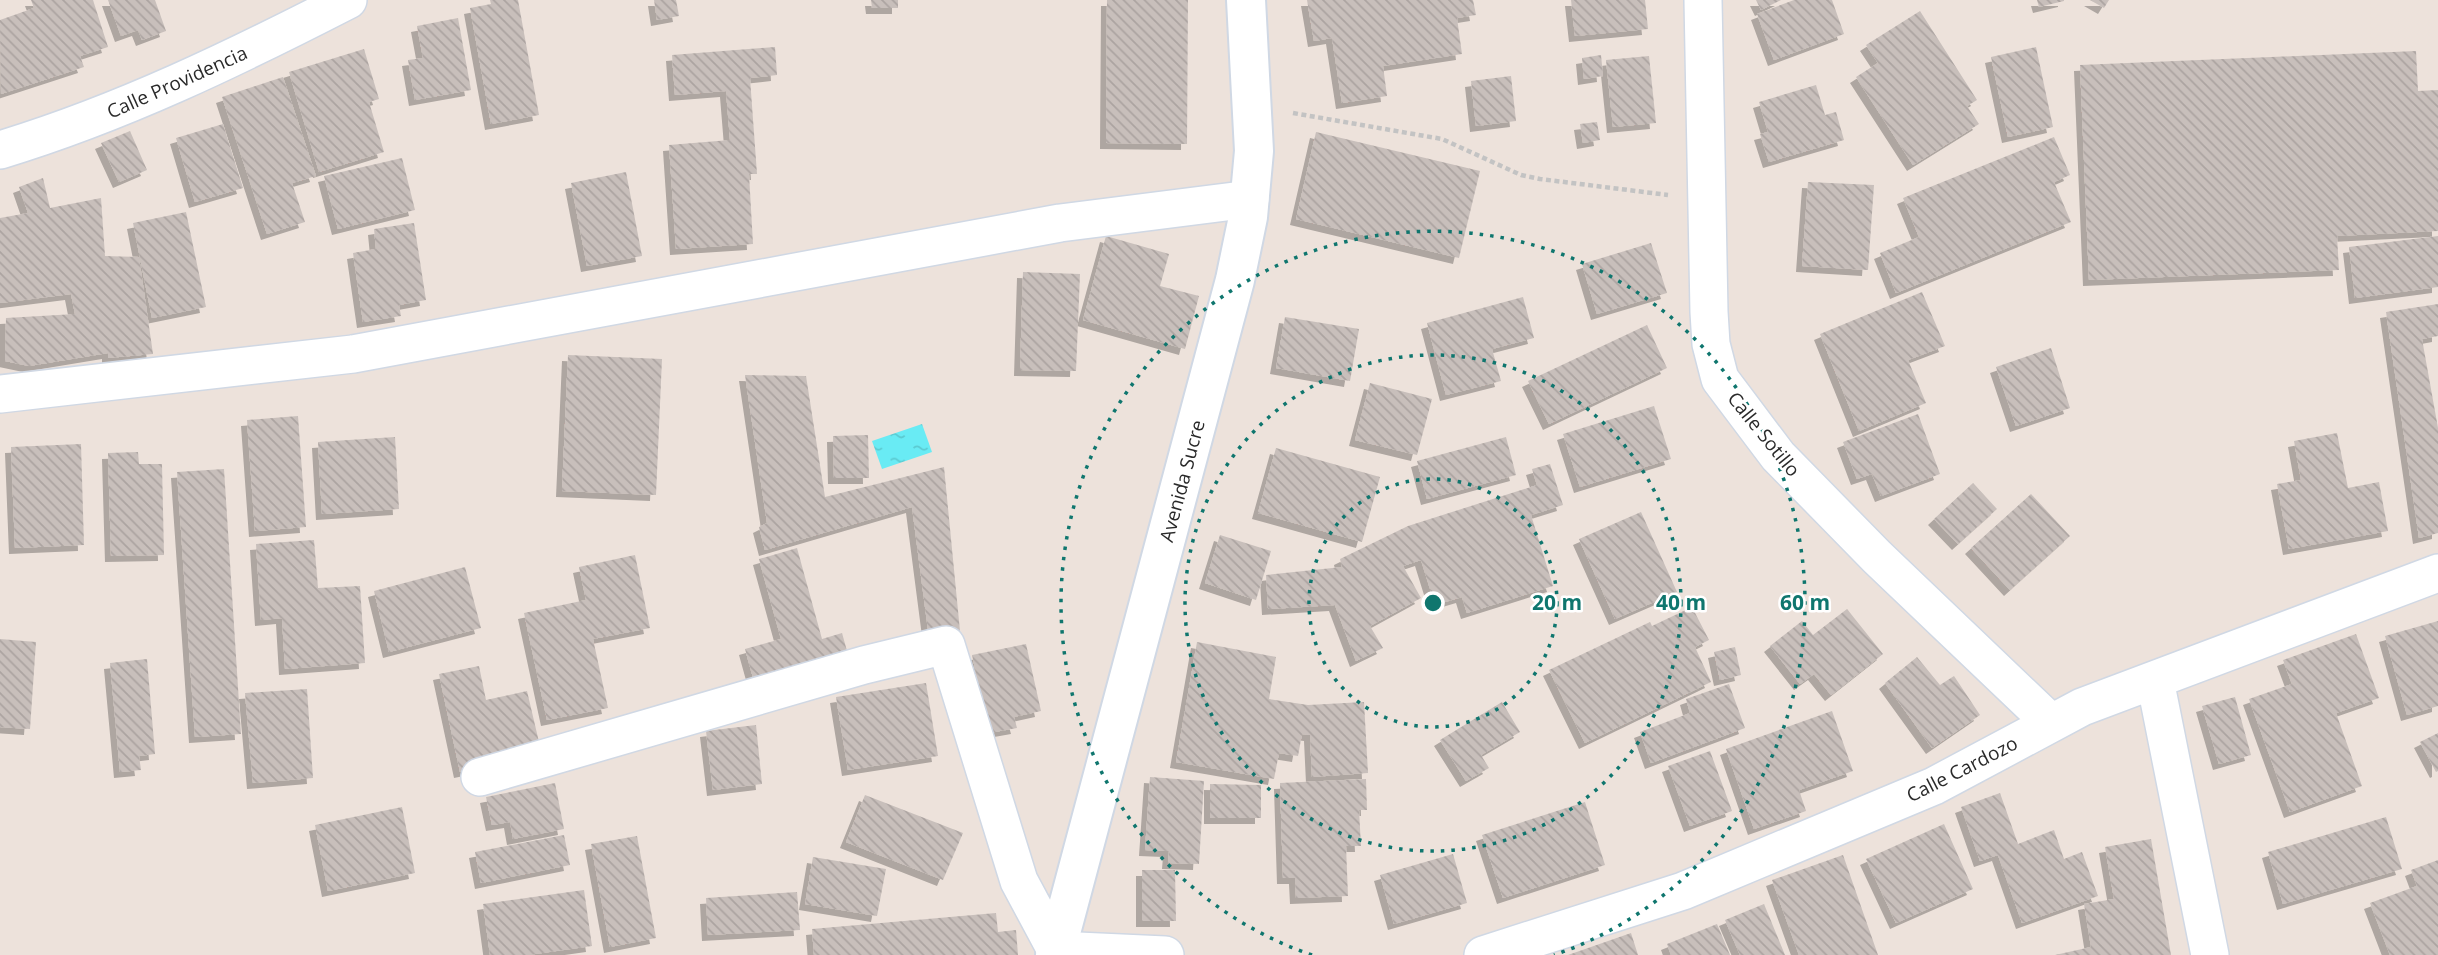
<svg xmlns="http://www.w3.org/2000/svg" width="2438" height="955" viewBox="0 0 2438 955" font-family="'Open Sans',sans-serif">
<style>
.water{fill:url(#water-ripples)}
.building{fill:url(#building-back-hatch);filter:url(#shadow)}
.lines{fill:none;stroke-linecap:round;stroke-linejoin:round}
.street-casing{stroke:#d0d8e4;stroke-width:40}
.secondary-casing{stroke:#d0d8e4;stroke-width:42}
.path{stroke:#c3c3c3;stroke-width:4.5;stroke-dasharray:5 3.5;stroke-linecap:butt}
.street{stroke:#fff;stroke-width:37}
.secondary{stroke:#fff;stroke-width:38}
.ring{fill:none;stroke:#0f766e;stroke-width:3.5;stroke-dasharray:3.5 7}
.labels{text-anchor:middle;stroke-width:5;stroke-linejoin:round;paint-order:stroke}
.street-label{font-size:19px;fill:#2a2a2a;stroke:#fff}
.centre{fill:#0f766e;stroke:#fff;stroke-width:3.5}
.ring-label{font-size:21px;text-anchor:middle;font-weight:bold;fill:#0f766e;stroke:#fff;stroke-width:5;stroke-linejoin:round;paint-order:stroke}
</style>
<defs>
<pattern id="water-ripples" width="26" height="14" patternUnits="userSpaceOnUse" patternTransform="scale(1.75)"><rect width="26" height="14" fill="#69ebf4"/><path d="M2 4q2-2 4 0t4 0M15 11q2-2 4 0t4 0" fill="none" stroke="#5bcad1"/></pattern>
<pattern id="building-back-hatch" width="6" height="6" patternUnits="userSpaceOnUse" patternTransform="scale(1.75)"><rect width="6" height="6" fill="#c8bfbb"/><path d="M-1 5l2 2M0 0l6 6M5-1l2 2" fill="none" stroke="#aca4a1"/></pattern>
<filter id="shadow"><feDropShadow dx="-6" dy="6" stdDeviation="0" flood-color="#0004"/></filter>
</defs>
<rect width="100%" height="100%" fill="#ede2db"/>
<!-- water -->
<path class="water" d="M922,424L932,452L882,469L872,441Z"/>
<!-- building -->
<path class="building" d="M31,0H93L108,47L80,56L84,67L1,94L0,20L34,8Z
M108,0H155L166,31L142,40L138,30L121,36Z
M490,0H518L539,115L491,124L470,8L491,4Z
M654,0H676L679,16L657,20Z
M871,0H898V8H872Z
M1107,0H1188L1187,144L1106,143Z
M1307,0H1473L1476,15L1457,18L1462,54L1383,66L1387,96L1342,103L1332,38L1314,41Z
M1571,0H1645L1648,29L1575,36Z
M1756,0H1781L1761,10Z
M1794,0H1832L1844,34L1774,60L1757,14Z
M2037,0H2064V1L2039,7Z
M2090,0H2109L2104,8Z
M1920,11L1977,100L1967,106L1979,124L1913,165L1856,77L1878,63L1866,45Z
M458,18L471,90L415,100L408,60L423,58L417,26Z
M775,47L777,75L750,78L757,174H749L753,244L676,249L669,145L730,140L726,91L675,95L672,55Z
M2036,47L2053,127L2008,137L1991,57Z
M364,49L379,99L369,102L384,152L319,172L289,72Z
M2416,51L2418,91L2438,90V231L2337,236L2339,270L2089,280L2080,65Z
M1601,55L1603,76L1584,79L1582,58Z
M1649,56L1656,123L1613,127L1606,60Z
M1511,76L1516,121L1476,126L1471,81Z
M283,77L316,176L292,183L305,222L267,234L222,97Z
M1816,85L1825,115L1836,112L1844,140L1769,162L1760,134L1768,132L1759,102Z
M1597,122L1600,140L1583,143L1580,124Z
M223,124L243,188L195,202L176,138Z
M130,131L147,170L119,182L101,143Z
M1316,132L1480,171L1459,258L1296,219Z
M2054,137L2070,175L2054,182L2071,222L1896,293L1880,253L1919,237L1903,198Z
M402,158L415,210L338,229L324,176Z
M626,172L642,256L587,266L571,183Z
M43,178L50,208L101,198L105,256L139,257L153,354L108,358V353L29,366L5,361L6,318L75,314L71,294L0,303V218L28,213L19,187Z
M1808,182L1874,185L1868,270L1802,266Z
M186,212L206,307L152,318L133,223Z
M414,223L426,300L399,305L401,316L363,322L353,253L376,249L374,229Z
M1106,236L1169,254L1160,286L1199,296L1185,349L1083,320Z
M2438,236V287L2355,298L2349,247Z
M1651,243L1667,293L1597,314L1582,264Z
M1023,272L1080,274L1076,371L1020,370Z
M1922,292L1945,346L1908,360L1926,403L1859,431L1820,334Z
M1523,297L1534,338L1492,349L1501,381L1446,395L1427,323Z
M2438,304V336L2422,339L2438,428V533L2419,538L2386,312Z
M1285,317L1359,329L1350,381L1276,368Z
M1647,325L1667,368L1549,424L1528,381Z
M2051,348L2070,408L2016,426L1996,367Z
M568,355L662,359L656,495L562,491Z
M745,375L806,376L825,497L944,467L960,631L929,638L912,507L765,550L759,527L767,523Z
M1370,383L1432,399L1417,455L1355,440Z
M1654,406L1671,459L1580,487L1563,434Z
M1918,414L1940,474L1881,496L1872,474L1857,479L1843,442Z
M298,416L306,527L255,531L247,420Z
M2337,433L2348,488L2379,482L2388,531L2289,549L2277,484L2301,480L2294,441Z
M868,435L869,478H834L833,436Z
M395,437L399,509L322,514L318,442Z
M1506,437L1516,475L1427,499L1417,461Z
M81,444L84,545L15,548L11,447Z
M1276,448L1380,477L1362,542L1258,513Z
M138,452L139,464H162L164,555L111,556L108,453Z
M1550,464L1563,505L1531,515L1553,586L1467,613L1462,597L1435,605L1421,560L1403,566L1421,598L1370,626L1383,648L1356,661L1335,605L1268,609L1266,575L1342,567L1340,559L1408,526L1537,485L1532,469Z
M224,469L241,734L195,737L177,472Z
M1973,483L1997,509L1958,544L1934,519Z
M2031,494L2070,536L2010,590L1971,548Z
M1641,512L1677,592L1615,619L1579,539Z
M1220,535L1271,551L1256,600L1205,583Z
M314,540L318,588L360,586L365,663L285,669L282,618L261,620L256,544Z
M797,548L822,639L842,633L849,658L755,685L745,649L781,639L759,559Z
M635,555L650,628L593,639L608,708L547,720L524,613L586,600L579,567Z
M465,567L481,628L389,652L374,591Z
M1692,607L1709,640L1695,647L1711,682L1585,743L1549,670L1650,622L1652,626Z
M1847,609L1883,654L1831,695L1814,674L1800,684L1770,646L1802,621L1813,635Z
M2438,621V706L2407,715L2385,636Z
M2356,634L2379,698L2336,713L2362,786L2290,812L2249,699L2292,684L2283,660Z
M0,639L36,642L30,729L0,727Z
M1197,642L1276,657L1269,699L1308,705L1364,702L1368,773L1312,777L1310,735L1302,734L1298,756L1279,753L1274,779L1176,762Z
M1026,644L1041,711L1014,717L1017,728L989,733L972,655Z
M1735,647L1741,675L1720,680L1714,652Z
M1917,657L1940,685L1954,676L1980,715L1932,748L1885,683Z
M147,659L155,754L139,756L141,770L120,772L110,663Z
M479,666L486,700L527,691L539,742L515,747L518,760L460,772L439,674Z
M926,683L938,756L848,770L836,697Z
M1729,684L1745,728L1651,763L1640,732L1690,713L1686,699Z
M307,689L313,778L253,783L245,693Z
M2235,697L2251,755L2219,764L2202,706Z
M1502,702L1520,732L1481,755L1489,768L1466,781L1440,740Z
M1832,711L1853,771L1799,790L1806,811L1754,829L1726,749Z
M756,725L762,784L713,790L706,731Z
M2438,733V771L2436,772L2420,742Z
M1710,751L1732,811L1690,826L1668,766Z
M1150,777L1204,781L1199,864L1168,863L1169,851L1145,850Z
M1366,779L1367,810H1359L1361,846H1346L1348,896L1296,898L1295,878H1283L1280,783Z
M555,783L564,829L513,839L510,822L492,825L486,797Z
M1210,784L1261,785V818H1210Z
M2000,793L2018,844L2054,830L2064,859L2082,852L2098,896L2022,923L1998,855L1980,861L1961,807Z
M865,795L963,833L943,880L846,842Z
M1585,802L1605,865L1503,898L1482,835Z
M402,807L415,873L328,891L315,825Z
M2386,817L2402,869L2283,904L2268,852Z
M1944,824L1973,889L1896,923L1866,859Z
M564,835L570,865L481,883L475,852Z
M637,836L656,938L610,947L591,844Z
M2151,839L2171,955H2055L2091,947L2084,904L2114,899L2105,847Z
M1453,854L1467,903L1394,924L1380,875Z
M1843,855L1878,955H1799L1772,880Z
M813,857L886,869L877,916L805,904Z
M2438,860V955H2390L2370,903L2417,886L2411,870Z
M1142,870H1175L1176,921H1142Z
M584,890L592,946L528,955H490L483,904Z
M797,892L800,930L708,935L706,898Z
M1764,904L1785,955H1740L1725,920Z
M996,913L998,932L1016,930L1018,955H814L812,929Z
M1717,924L1730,955H1671L1667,944Z
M1631,933L1638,955H1568Z"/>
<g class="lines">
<defs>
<path id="street" d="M1703,0L1709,312L1711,344L1720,379L1778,456L1877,557L2051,723
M0,150C122,113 235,58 348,0
M0,394L353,354L1060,223L1250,199
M2155,680L2210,955
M480,777L864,665L946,645L1019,881L1056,950L1165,955
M1483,955L1683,891L1934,786L2082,707L2438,573"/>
<path id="secondary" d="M1055,955L1235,280L1248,217L1254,151L1246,0"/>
</defs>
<!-- street casing -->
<use href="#street" class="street-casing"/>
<!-- secondary casing -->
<use href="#secondary" class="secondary-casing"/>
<!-- path -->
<path class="path" d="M1293,113L1442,139L1521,175L1540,179L1668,195"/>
<!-- street -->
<use href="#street" class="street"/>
<!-- secondary -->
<use href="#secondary" class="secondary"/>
</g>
<!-- distance rings -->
<g class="ring">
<circle cx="1433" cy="603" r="124"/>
<circle cx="1433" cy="603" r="248"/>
<path d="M1312 955A372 372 0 1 1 1554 955"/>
</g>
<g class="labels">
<!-- street labels -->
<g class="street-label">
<text transform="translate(177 82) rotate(-24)" y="7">Calle Providencia</text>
<text transform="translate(1764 434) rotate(51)" y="7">Calle Sotillo</text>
<text transform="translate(1182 481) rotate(-75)" y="7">Avenida Sucre</text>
<text transform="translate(1962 769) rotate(-27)" y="7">Calle Cardozo</text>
</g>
</g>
<circle cx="1433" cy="603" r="10" class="centre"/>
<g class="ring-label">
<text x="1557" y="610">20 m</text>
<text x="1681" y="610">40 m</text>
<text x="1805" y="610">60 m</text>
</g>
</svg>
